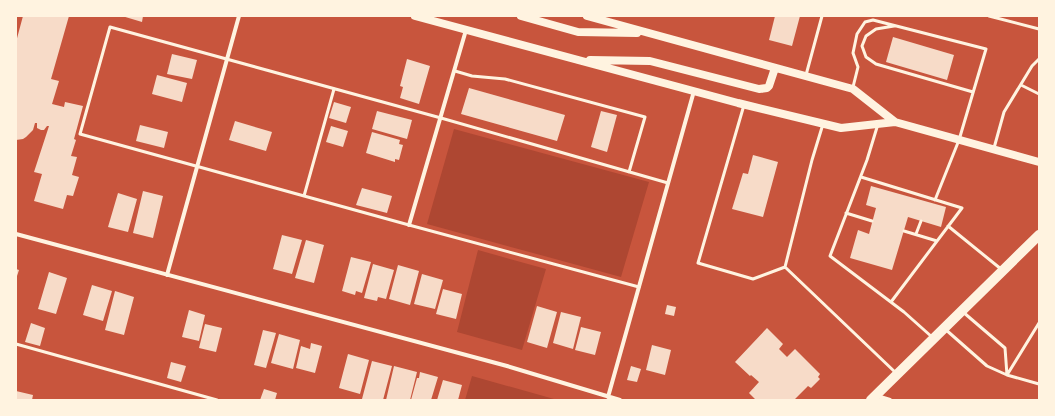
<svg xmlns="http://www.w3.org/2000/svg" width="1055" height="416" viewBox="0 0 1055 416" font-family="'Exo 2',sans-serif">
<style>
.green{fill:#ae4732}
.building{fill:#f7dbc8}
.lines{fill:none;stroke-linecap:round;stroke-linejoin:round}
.service{stroke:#fff3e0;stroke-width:3}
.minor{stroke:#fff3e0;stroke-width:4}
.secondary{stroke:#fff3e0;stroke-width:8}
.primary{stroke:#fff3e0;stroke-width:10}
</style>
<rect width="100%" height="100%" fill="#c8553d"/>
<!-- green -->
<path class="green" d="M454,129L649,182L621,277L427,224Z
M478,250L546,269L522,350L457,332Z
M472,376L554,399V400H465Z"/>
<!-- building -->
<path class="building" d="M23,16H69L51,79L59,81L52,104L64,107L65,102L83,106L74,139L76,140L71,156L77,157L72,175L79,177L73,196L67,195L63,209L34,201L42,174L34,172L49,126H47L44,130H41L37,128V123H35L33,130L26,137L23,139L16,140V42Z
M122,16H143L142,22Z
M775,16H800L792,46L769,40Z
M893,37L954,55L947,80L886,62Z
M172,54L197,60L192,79L167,74Z
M407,59L430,66L419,104L400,98L403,87L400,86Z
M157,75L187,83L182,102L152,94Z
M469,88L565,115L557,141L461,114Z
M334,102L351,107L346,123L329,118Z
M377,111L412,120L407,139L372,129Z
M601,111L617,115L607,152L591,147Z
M235,121L272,132L266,151L229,140Z
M140,125L168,132L164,148L136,141Z
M331,126L348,131L343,147L326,142Z
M372,132L400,140L399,144L403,145L399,160L395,159V162L366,153Z
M753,155L778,162L763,217L732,209L743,173L748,174Z
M871,186L946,207L941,227L908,217L892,270L850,258L858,230L869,234L876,208L866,205Z
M362,188L392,196L387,213L356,205Z
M143,191L163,196L153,238L133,233Z
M118,193L137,199L128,232L108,227Z
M282,235L302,240L292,274L273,269Z
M306,240L324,245L314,283L295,278Z
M351,257L371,262L362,293L356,291L355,295L342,291Z
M373,264L394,270L386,299L378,297L377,301L364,298Z
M398,265L419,271L410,305L389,299Z
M16,269L19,270L16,279Z
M49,272L67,278L56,314L38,309Z
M422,274L443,280L435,309L414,304Z
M92,285L112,291L103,321L83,315Z
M443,289L462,294L456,319L436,314Z
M115,291L134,297L124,335L105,330Z
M667,305L676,307L674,316L665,314Z
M537,306L557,312L547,348L527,342Z
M189,310L205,315L199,341L182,337Z
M561,312L581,317L573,349L553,343Z
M31,323L45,328L40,346L25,342Z
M205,324L222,328L216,352L199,348Z
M581,327L601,332L595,355L575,350Z
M767,328L783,344L779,349L787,357L795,349L820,374L818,377L820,379L811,388L808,386L794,400H756L749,393L759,382L751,375L750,376L735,362Z
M263,330L276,333L266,368L254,365Z
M279,334L300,340L293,369L271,363Z
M311,343L322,346L315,373L296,368L301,346L310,349Z
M652,345L671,350L665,375L646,370Z
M348,354L369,360L360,394L339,388Z
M372,361L392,366L383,400L362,399Z
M171,362L186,366L181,382L167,378Z
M394,366L417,372L410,400H386Z
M631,366L641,369L637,382L627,380Z
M420,372L438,377L431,400H411L417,378H419Z
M443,380L462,385L458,400H437Z
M264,389L277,393L275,400H260Z
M16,391L33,395L32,400H16Z"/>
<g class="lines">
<!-- service -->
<path class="service" d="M989,16L1039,29
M894,26L876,29L866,36L862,46L866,57L876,64L973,92
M455,71L472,76L505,79L645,117L629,172
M806,75L822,16
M1021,85L1039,94
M853,87L858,67L853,53L857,34L865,22L873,20L986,49L959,140L935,200
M744,105L698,263L753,279L785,267L896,373
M878,124L867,160L830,256L904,312L932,337
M994,148L1004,112L1032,66L1039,59
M861,177L962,208L891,302
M304,196L334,89
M846,213L872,221
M948,226L1001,269
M904,231L937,241
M916,234L921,221
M785,267L812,160L823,124
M639,287L409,225L80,134L110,27L441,118L668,183
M963,312L1005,348L1007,375
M945,329L987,366L1007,375L1039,384
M16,344L217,400
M1007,375L1039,323"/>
<!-- minor -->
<path class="minor" d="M409,225L466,30
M16,234L507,366L620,400
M167,275L239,16
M877,396L890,400
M608,397L694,91"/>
<!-- secondary -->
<path class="secondary" d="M415,16L738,103L841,128L895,122L1039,162
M521,16L578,32L637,33
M587,16L853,89L895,122
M590,60L650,61L759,89L767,88L769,86L775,68"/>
<!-- primary -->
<path class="primary" d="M871,400L1039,235"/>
</g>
<!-- border -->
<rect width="1055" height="416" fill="none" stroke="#fff3e0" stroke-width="34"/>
</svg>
